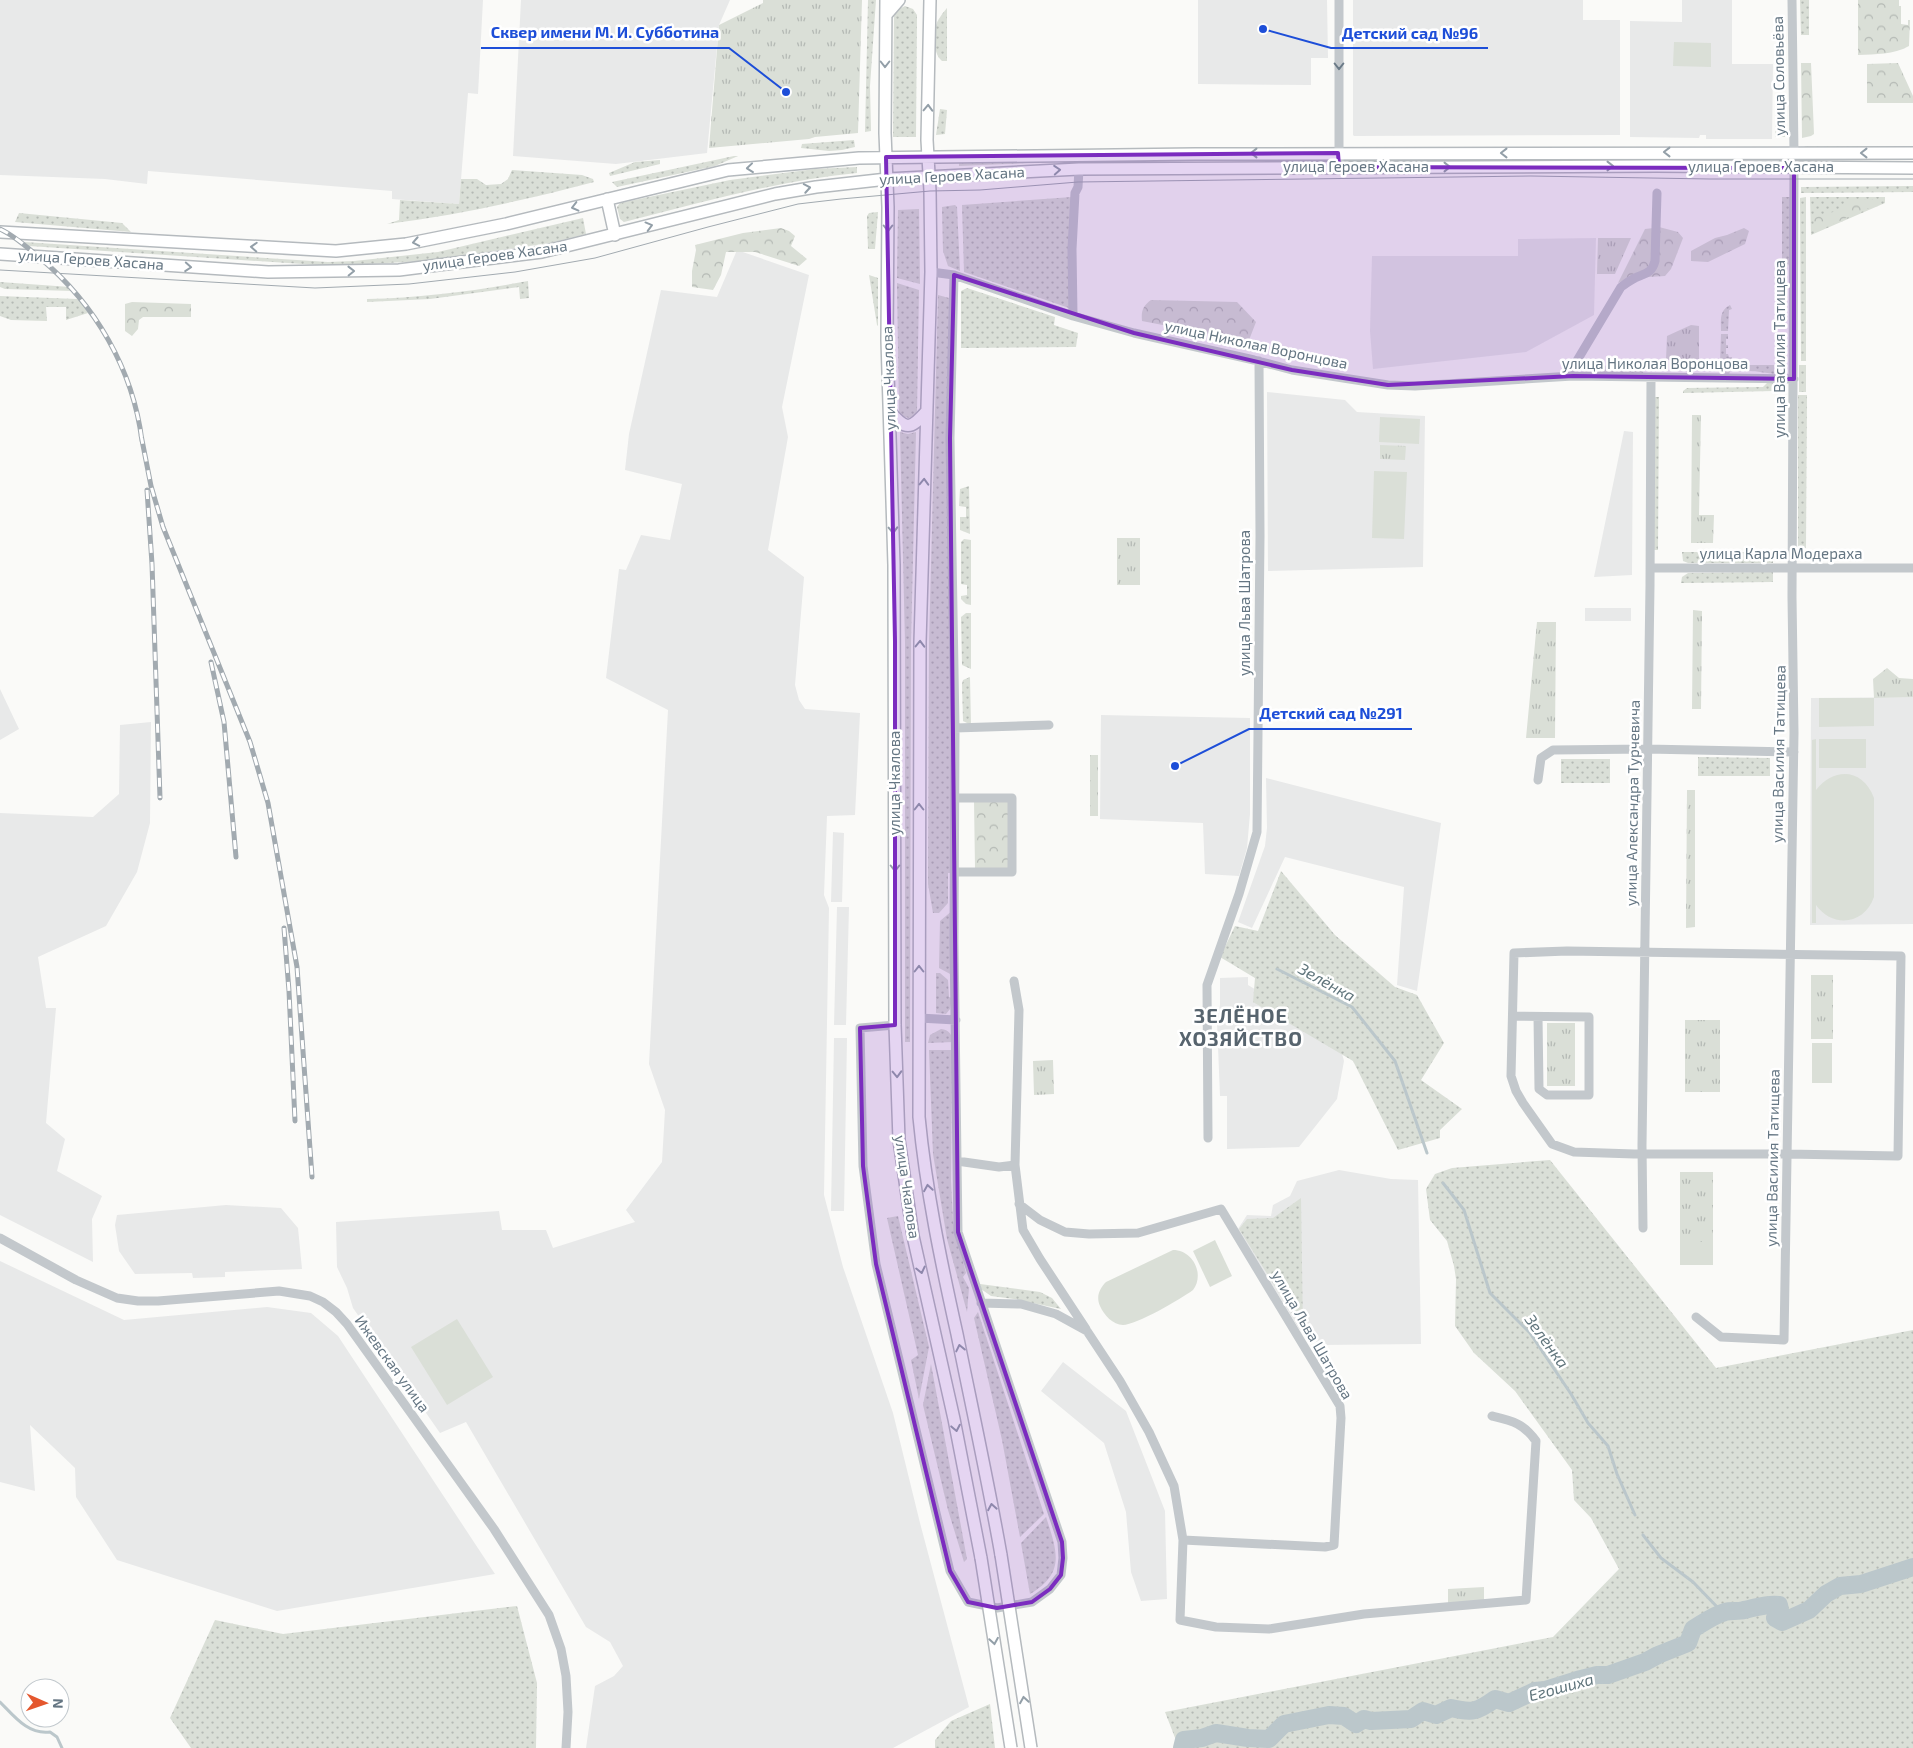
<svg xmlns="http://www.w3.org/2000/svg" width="1913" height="1748" viewBox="0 0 1913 1748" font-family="'Exo 2',sans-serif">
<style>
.built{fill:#e8e9e9}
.grass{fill:url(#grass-dots)}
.forest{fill:url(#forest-crowns)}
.park{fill:url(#park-tufts)}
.pitch{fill:#dadfd7}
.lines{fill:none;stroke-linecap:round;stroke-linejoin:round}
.stream{stroke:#bbc7cb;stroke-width:3}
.river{stroke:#bbc7cb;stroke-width:18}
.major-casing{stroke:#b5babe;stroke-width:14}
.minor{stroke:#c3c8cc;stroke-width:9}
.major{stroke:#fff;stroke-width:11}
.tram{stroke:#a2aab0;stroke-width:1}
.rail-casing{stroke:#a2aab0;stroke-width:5}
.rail{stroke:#fff;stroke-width:3;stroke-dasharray:9;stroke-linecap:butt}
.major-bridge-casing{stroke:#b5babe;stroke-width:14;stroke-linecap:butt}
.major-bridge{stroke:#fff;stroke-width:11}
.oneway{stroke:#939fa8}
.oneway2{stroke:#6a7a87}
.marked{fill:#7b2cbf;fill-opacity:0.2;stroke:#7b2cbf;stroke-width:4;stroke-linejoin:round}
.labels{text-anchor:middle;stroke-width:5;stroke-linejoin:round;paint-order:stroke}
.street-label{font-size:15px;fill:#657683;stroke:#fff}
.water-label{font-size:16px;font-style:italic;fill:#60757c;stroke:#fff}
.district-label{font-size:20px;font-weight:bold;letter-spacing:1px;fill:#57646e;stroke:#fff}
.leader{fill:none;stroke:#1d4ed8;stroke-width:2}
.callout-dot{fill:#1d4ed8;stroke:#fff;stroke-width:2}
.callout-label{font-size:16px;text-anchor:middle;font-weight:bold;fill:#1d4ed8;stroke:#fff;stroke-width:5;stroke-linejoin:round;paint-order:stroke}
</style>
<defs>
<pattern id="grass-dots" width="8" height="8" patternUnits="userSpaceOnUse" patternTransform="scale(1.25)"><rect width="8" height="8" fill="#dadfd7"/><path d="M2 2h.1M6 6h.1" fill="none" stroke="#b4b9b4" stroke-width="1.8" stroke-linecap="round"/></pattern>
<pattern id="forest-crowns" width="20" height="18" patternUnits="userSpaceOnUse" patternTransform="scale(1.25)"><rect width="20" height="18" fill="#dadfd7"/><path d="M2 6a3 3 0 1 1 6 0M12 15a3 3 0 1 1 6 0" fill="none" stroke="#b4b9b4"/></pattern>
<pattern id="park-tufts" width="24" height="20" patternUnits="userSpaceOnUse" patternTransform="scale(1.25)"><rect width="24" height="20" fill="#dadfd7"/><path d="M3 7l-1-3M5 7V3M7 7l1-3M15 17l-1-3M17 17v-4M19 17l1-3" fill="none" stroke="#b4b9b4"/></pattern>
</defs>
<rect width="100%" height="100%" fill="#fafaf8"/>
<!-- built -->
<path class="built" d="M0,0H483L478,94L468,93L459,204L392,199V191L148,171L147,184L105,179L0,175Z
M521,0H730L719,25L707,153L616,164L513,156Z
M1198,0H1327L1328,58H1311V85L1198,84Z
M1353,0H1583V20H1620V135L1354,136L1353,135Z
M1682,0H1732V64H1773L1772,139H1706V135H1700L1699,138L1630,137V21L1682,22Z
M1596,238L1594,315L1526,352L1373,369L1370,331L1372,256H1518V239Z
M737,250L809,275L782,407L788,437L768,550L804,577L795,685L799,700L805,709L860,713L855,815L827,816L824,895L829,908L824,1195L843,1267L893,1413L920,1523L969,1707L893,1748H586L595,1686L614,1676L623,1666L610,1642L586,1627L466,1422L440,1433L353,1308L347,1288L337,1267L336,1222L499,1211L502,1230H546L553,1248L635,1222L626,1210L662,1162L665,1110L649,1064L668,710L606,678L619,569L626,570L641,535L670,540L682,484L625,470L629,434L661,290L717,297Z
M1267,392L1345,400L1357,412L1425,416L1423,567L1268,571Z
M1624,431L1633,432L1632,575L1594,577Z
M1585,608H1631V621H1585Z
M0,689L19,729L0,740Z
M1913,697V924L1810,925L1811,698Z
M1101,715L1250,718V814L1247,848L1239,876L1205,874L1203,823L1100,819Z
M151,722L150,823L137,872L106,926L38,957L46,1008H56L46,1123L65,1139L57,1171L102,1196L92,1219L93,1262L0,1215V813L93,817L119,794L120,725Z
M1266,778L1441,823L1417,991L1397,985L1404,887L1285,857L1252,928L1238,922L1265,846L1267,828Z
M833,832L844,833L842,902H831Z
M837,907H849L846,1025H834Z
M1248,977V985L1338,1039L1344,1061L1337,1099L1299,1147L1227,1149V1096H1220L1217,1022L1220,1005V978Z
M834,1038H847L844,1211H831Z
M1339,1170L1391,1179L1418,1180L1421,1344L1321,1345L1299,1329L1238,1229L1247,1215L1271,1216L1273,1205L1290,1196L1297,1181Z
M226,1205L281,1208L298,1228L302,1269L225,1272V1277L193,1278L192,1273L135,1274L119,1251L115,1225L117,1215Z
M0,1261L124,1320L267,1307L311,1313L338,1336L495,1574L277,1611L117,1560L76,1497L75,1468L30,1425L35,1491L0,1482Z
M1063,1362L1126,1411L1165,1511L1167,1599L1141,1601L1131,1572L1126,1512L1104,1443L1041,1391Z"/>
<!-- grass -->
<path class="grass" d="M868,0H876L870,86L871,131L865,132Z
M1800,0H1809V35H1801Z
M905,6L913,9L917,15L916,137H893L894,16L897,10Z
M947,8V61H942C933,54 934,36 936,26C937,20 943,13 947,8Z
M940,109L947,110L945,134L936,135Z
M1776,112H1780V119H1786V137H1775Z
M854,140L855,147L842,150L829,151L801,148L802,144Z
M1804,146H1913V150L1808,149Z
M734,156H738L715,166L617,187L612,182Z
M1141,158L959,166V162Z
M660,160V164L610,176L609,173L635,162Z
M857,167V173C777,181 702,202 624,222L620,219L617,207L620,203L730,180L815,169Z
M512,170L582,175L593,179L594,182C526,200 457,215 387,224L399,220L400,200L459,204L461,179H477L486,185L501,184L508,179Z
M1913,186V192L1801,193V187Z
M1072,197L1069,308L964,272L962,205Z
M1782,197H1790V261L1788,266L1782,269Z
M1806,197V361H1801L1800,198Z
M1810,197H1885V203L1811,235Z
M955,205L957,207L960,271L948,266L943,251L942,207Z
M919,209L920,284L897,278L898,210Z
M878,212L875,249H868L867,216L869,213Z
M19,213L122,223L131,232L15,222Z
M583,218L586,234L550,243L424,261L333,266L29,246L24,242L328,262L354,261L438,252Z
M869,275L878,278V326L877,325Z
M528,281L529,298L520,299L519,287L430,299L367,302V299C421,298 475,291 528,281Z
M0,282L70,287L73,291L5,289L0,287Z
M897,283L919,290L917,411L915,415L909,418L901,416L899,412Z
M967,288L1055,317L1054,325L1078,333L1076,347L961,348V291Z
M938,295L949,298L952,873H948V903L939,913H933L928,884L929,643Z
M0,296L77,299L81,301L88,313L66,320V307H46L47,321L11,320L0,316Z
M1730,305L1732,309L1729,310L1728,331H1721C1721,320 1719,311 1730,305Z
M1721,334H1728V339H1726V345H1728V348H1726V354H1728L1729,357H1732V363H1720Z
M1644,365L1643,374L1583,372L1580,366Z
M1719,365H1746V371H1730L1729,375L1722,374L1719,370Z
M1749,365H1774V374C1765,373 1758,371 1749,371Z
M1799,365H1806V392H1799Z
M1767,383H1774V391L1683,393V391L1687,388L1763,387Z
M1798,395H1807L1806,548H1798Z
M1653,397H1659L1658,550H1652Z
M900,432L908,434L916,432L911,642L910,1042H905V642Z
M969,486L970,534L960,530V517H966V507L959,506L960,489Z
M964,539L971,540V605L966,604L961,599V596L967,595V585L961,584V542Z
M1682,552H1773V563H1688L1683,561Z
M1773,572V582L1681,583L1682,577L1688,573Z
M966,613H971V669L962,665L961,617Z
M970,677L971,725L963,721L962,684L963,680Z
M1698,757L1770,758V776H1698Z
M1561,759H1610V783H1561Z
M1281,871L1335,935L1395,987L1417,995L1444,1043L1421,1080L1462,1109L1440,1130V1138L1398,1150L1353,1061L1253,1002L1255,978L1220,957L1235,926L1258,931Z
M953,910L952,975L939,968L940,921Z
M936,973H940L948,980L949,997L952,998L950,1009L946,1014L936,1013Z
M941,1029C949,1030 952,1034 953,1042L928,1043L930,1035Z
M929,1050H952L951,1181L953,1221L966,1273L963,1277L969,1288L967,1312L947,1239L933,1154Z
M1550,1160L1716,1368L1913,1330V1748H1179L1165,1712L1553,1637L1619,1569L1591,1518L1574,1500L1572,1470L1515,1391L1474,1353L1455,1326L1456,1279L1454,1266L1447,1241L1430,1220L1426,1189L1435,1174L1452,1168Z
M1301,1198L1303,1331L1239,1229L1247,1219L1273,1218Z
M898,1216L929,1347L919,1399L911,1360L918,1355L887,1218Z
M980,1284L1040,1292L1052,1298L1061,1309L1014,1299L991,1296L981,1289Z
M978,1312L1044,1514L1020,1537L1002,1440L974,1318Z
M931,1364L967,1559L964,1562L948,1510L923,1405Z
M1046,1517C1057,1551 1066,1573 1030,1594L1021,1543Z
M517,1606L537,1683L536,1748H191L170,1718L215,1620L283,1634Z
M990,1704L995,1748H935V1740L951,1721Z"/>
<!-- forest -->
<path class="forest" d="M1858,0H1899V6H1901V24L1908,25V20H1910L1909,46C1893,55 1876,54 1858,55Z
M1801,63H1811L1814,134L1811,136L1802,138Z
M1898,63L1913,96V103H1867V64Z
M1878,199L1881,200L1880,203L1815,232L1813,217L1837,211L1847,200Z
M1659,227L1678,232L1683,238L1671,269L1665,276L1648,277Z
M781,228L789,231L795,236L791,246L807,259L799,266L755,252H726L721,275L713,290L692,287V271L696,250L695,245L743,233Z
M1654,228L1653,262L1644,271L1618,283L1645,229Z
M1744,228L1749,231L1745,244L1708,262L1691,261V251L1715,238L1727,235Z
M1151,300L1237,302L1256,322L1249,340L1230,338L1142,321C1141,311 1143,306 1151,300Z
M132,302L191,304V317H143L139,320L138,329L132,336L125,331V304Z
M974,801H1010V868H975Z"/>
<!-- park -->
<path class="park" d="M763,0H862L858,133L815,137L809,139L709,148L719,25L763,3Z
M1598,238H1631L1615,274H1597Z
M1691,325L1699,326V359L1666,360L1667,336Z
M1692,415H1701L1699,515H1714L1713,543H1691Z
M1380,445L1406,446L1405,460L1380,459Z
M1117,538H1140V585H1117Z
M1693,610L1702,611L1701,709H1692Z
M1537,622H1556L1555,738H1526Z
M1887,668L1899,678L1913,679V697L1874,698L1873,679Z
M1090,755H1098V816H1090Z
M1687,790H1695V927L1686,928Z
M1811,975H1833V1039H1811Z
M1685,1020H1720V1092H1685Z
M1547,1023H1575V1086H1547Z
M1053,1060L1054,1094L1034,1095L1033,1061Z
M1680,1172H1713V1242H1680Z
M1484,1587V1602L1448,1605V1589Z"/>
<!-- pitch -->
<path class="pitch" d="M1674,42L1711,43V67L1673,66Z
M1380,417L1420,419L1419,444L1379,442Z
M1374,471L1407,472L1404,539L1372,538Z
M1819,698H1874V726L1819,727Z
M1816,739V790C1834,767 1863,768 1874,798V897C1865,924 1833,929 1816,905V923H1812V740Z
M1819,739H1866V768H1819Z
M1812,1043H1832V1083H1812Z
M1215,1240L1232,1276L1210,1287L1193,1251Z
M1680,1242H1713V1265H1680Z
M1173,1250C1193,1250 1205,1274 1193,1290C1181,1299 1136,1325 1123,1325C1113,1325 1104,1315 1100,1306C1096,1297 1099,1289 1106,1282Z
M457,1319L493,1377L447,1405L411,1347Z"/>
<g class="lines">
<!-- stream -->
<path class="stream" d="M1277,969L1352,1007L1395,1061L1427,1153
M1443,1183L1464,1210L1490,1293L1530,1333L1571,1394L1588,1423L1608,1446L1617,1474L1635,1515
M1643,1535L1661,1558L1693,1582L1722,1612
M0,1702C14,1716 28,1735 50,1732L57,1737L62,1748"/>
<!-- river -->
<path class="river" d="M1182,1748L1184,1740L1202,1738L1216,1733L1248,1738L1269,1739L1284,1724L1329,1715L1344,1716L1356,1724L1364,1719L1371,1721L1411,1719L1423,1711L1436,1715L1451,1708C1472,1713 1477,1712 1495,1699L1509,1703L1535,1691L1545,1690L1577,1680L1597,1675H1608L1645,1662L1658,1655L1688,1643L1693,1629C1703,1623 1714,1615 1725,1612C1731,1610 1738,1612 1744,1610C1756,1608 1767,1603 1779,1605L1780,1610L1775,1618L1782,1622L1809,1610L1826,1594L1840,1586L1861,1584L1913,1567"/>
<defs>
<path id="major" d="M886,0L885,133L888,207L887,340L894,565L895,1025L899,1140L913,1236L954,1419L981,1558
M930,0L927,140L930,191L931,272L920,642L919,1117C926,1190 941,1262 957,1334C972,1408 988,1481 1001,1555
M886,15L899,0
M607,199L615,235
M0,232L336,251L406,244L506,224L728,170L859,158L1195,154L1913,153
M0,254L268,272L399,270L542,252L775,194L816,187L887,179L1079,169L1657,166L1913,168
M890,412C906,430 910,430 926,412"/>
</defs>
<!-- major casing -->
<use href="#major" class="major-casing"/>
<!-- minor -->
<path class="minor" d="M1792,0L1794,153
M1339,167V0
M931,272L954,275L1073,316L1134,333L1254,360L1292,370L1388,385L1415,386L1573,376L1794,379
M1073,316L1072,249L1075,193L1078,187L1079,169
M1573,376L1575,364L1621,287C1626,284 1630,280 1635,278C1646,273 1652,273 1655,261L1657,193
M1650,568H1913
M955,728L1049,725
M1538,780L1541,758L1553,750L1647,749L1794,752
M955,872H1012V798H955
M1567,951L1901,956L1898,1156L1787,1154H1634L1574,1152L1552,1144L1523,1103L1516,1091L1511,1076L1514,953Z
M1014,981L1019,1010L1015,1165L1023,1230L1040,1259L1086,1329
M1513,1016L1589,1017V1095H1547L1539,1089L1538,1017
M919,1018L956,1020
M895,1025L860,1028L863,1166L876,1264L950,1571L968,1602L997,1608L1032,1602L1050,1589L1061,1575L1063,1558L1062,1542L958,1232L954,942L955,728L950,438L954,275
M1208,1138L1207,985L1239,894L1257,832L1260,536L1259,361
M957,1161L999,1167L1015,1165
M1019,1204L1040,1220L1065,1232L1089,1234L1138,1233L1221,1209L1340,1406L1341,1418L1334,1545L1325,1547L1183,1540
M1643,1228L1642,1145L1650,585L1651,378
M0,1238L76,1280L117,1298L138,1301H158L279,1291L310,1296L323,1302L336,1312L347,1324L494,1529L549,1615L561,1649L566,1676L568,1712L566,1748
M981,1303L1021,1304L1056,1314L1087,1331L1120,1381L1149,1432L1174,1486L1183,1540L1180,1620L1185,1621L1216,1627L1269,1629L1364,1614L1526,1600L1536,1441C1523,1423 1513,1421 1492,1416
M1696,1317L1721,1337L1784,1340L1794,733L1792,597L1794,168"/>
<!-- major -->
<use href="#major" class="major"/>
<!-- tram -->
<path class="tram" d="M0,270L315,288L409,284L515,272L595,258L708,227L798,204L841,199L930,191L980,190L1078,182L1531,176L1710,179H1913"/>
<defs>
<path id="rail" d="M0,229C15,236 28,248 40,258C95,304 133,369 142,441
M141,435L151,486L163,527L250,742L268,803L297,967L312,1177
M147,490L152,564L160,798
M211,662L224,722L236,857
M284,928L289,991L295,1121"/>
</defs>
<!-- rail casing -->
<use href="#rail" class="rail-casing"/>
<!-- rail -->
<use href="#rail" class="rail"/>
<defs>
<path id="major-bridge" d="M1001,1555L1031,1748
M981,1558L1011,1748"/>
</defs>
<!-- major-bridge casing -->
<use href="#major-bridge" class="major-bridge-casing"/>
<!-- major-bridge -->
<use href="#major-bridge" class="major-bridge"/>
</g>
<!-- one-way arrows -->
<defs><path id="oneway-chevron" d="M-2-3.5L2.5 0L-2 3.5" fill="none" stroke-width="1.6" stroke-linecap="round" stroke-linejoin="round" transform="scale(1.25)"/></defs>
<g class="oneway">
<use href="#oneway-chevron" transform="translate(885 64) rotate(90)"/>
<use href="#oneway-chevron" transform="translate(928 108) rotate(-88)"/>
<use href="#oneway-chevron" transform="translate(1667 152) rotate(-180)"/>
<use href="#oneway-chevron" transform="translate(1254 153) rotate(180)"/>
<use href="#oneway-chevron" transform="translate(1504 153) rotate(180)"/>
<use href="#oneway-chevron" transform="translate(1864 153) rotate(-180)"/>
<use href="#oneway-chevron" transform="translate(1610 166)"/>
<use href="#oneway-chevron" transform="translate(1447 167)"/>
<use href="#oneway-chevron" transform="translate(750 168) rotate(174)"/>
<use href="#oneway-chevron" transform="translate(1057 170) rotate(-4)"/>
<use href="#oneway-chevron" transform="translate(807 188) rotate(-10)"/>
<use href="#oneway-chevron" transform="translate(575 207) rotate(166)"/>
<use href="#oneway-chevron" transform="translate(649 226) rotate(-15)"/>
<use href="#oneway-chevron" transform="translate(888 228) rotate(90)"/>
<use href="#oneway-chevron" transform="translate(416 242) rotate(169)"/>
<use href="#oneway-chevron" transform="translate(254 247) rotate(-177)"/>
<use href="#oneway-chevron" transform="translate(188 267) rotate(4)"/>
<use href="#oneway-chevron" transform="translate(351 271) rotate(-1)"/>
<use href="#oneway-chevron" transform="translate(924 482) rotate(-88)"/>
<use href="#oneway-chevron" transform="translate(893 530) rotate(88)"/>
<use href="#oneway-chevron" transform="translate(920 644) rotate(-89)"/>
<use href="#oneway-chevron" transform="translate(919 807) rotate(-90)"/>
<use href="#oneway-chevron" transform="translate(895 868) rotate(90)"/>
<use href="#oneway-chevron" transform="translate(919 969) rotate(-90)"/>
<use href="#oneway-chevron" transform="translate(897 1074) rotate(88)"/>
<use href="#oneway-chevron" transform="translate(928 1188) rotate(-99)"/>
<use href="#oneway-chevron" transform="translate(921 1270) rotate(77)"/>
<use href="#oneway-chevron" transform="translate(960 1348) rotate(-102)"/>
<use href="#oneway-chevron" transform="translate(956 1428) rotate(79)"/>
<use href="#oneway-chevron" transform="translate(992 1507) rotate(-100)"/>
<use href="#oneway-chevron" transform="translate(994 1641) rotate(81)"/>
<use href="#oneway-chevron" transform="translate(1024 1700) rotate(-99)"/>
</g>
<use class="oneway2" href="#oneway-chevron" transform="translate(1339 66) rotate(90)"/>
<!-- marked area -->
<path class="marked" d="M1338,153L1339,167L1794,168V379L1573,376L1388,385L1292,370L1134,333L954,275L950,438L958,1232L1062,1542L1063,1558L1061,1575L1050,1589L1032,1602L997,1608L968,1602L950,1571L876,1264L863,1166L860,1028L895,1025V641L886,157Z"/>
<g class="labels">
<!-- street labels -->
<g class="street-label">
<text transform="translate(1779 76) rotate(-91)" y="5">улица Соловьёва</text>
<text x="1356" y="172">улица Героев Хасана</text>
<text x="1761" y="172">улица Героев Хасана</text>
<text transform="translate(952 176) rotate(-3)" y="5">улица Героев Хасана</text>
<text transform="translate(495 256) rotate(-8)" y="5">улица Героев Хасана</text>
<text transform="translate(91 260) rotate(4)" y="5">улица Героев Хасана</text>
<text transform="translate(1256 345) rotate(12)" y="5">улица Николая Воронцова</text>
<text transform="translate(1780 349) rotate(-90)" y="5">улица Василия Татищева</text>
<text x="1655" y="369">улица Николая Воронцова</text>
<text transform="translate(889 378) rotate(-92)" y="5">улица Чкалова</text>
<text x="1781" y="559">улица Карла Модераха</text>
<text transform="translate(1245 603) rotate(-90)" y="5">улица Льва Шатрова</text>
<text transform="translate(1779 754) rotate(-89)" y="5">улица Василия Татищева</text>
<text transform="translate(895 783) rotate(-90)" y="5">улица Чкалова</text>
<text transform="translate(1633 803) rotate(-89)" y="5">улица Александра Турчевича</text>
<text transform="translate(1773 1158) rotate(-89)" y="5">улица Василия Татищева</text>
<text transform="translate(907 1187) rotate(82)" y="5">улица Чкалова</text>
<text transform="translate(1312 1335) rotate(60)" y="5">улица Льва Шатрова</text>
<text transform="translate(392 1364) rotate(54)" y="5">Ижевская улица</text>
</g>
<!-- water labels -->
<g class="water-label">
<text transform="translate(1327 982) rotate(29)" y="6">Зелёнка</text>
<text transform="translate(1547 1341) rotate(54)" y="6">Зелёнка</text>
<text transform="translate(1561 1687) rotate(-15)" y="6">Егошиха</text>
</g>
<!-- district labels -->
<g class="district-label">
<text x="1241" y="1023">ЗЕЛЁНОЕ<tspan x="1241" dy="23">ХОЗЯЙСТВО</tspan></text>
</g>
</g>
<!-- callouts -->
<path class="leader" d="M786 92L729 48H481M1263 29L1331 48H1488M1175 766L1249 729H1412"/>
<g class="callout-dot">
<circle cx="786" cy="92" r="5"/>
<circle cx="1263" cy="29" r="5"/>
<circle cx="1175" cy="766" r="5"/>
</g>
<g class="callout-label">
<text x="605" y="38">Сквер имени М. И. Субботина</text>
<text x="1410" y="39">Детский сад №96</text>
<text x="1331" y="719">Детский сад №291</text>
</g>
<!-- north arrow -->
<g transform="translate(45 1703) rotate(92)"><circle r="24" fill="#ffffff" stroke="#c1c8cd"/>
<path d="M0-4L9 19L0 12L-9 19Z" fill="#e4572e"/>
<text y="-8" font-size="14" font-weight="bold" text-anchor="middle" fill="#657683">N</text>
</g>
</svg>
